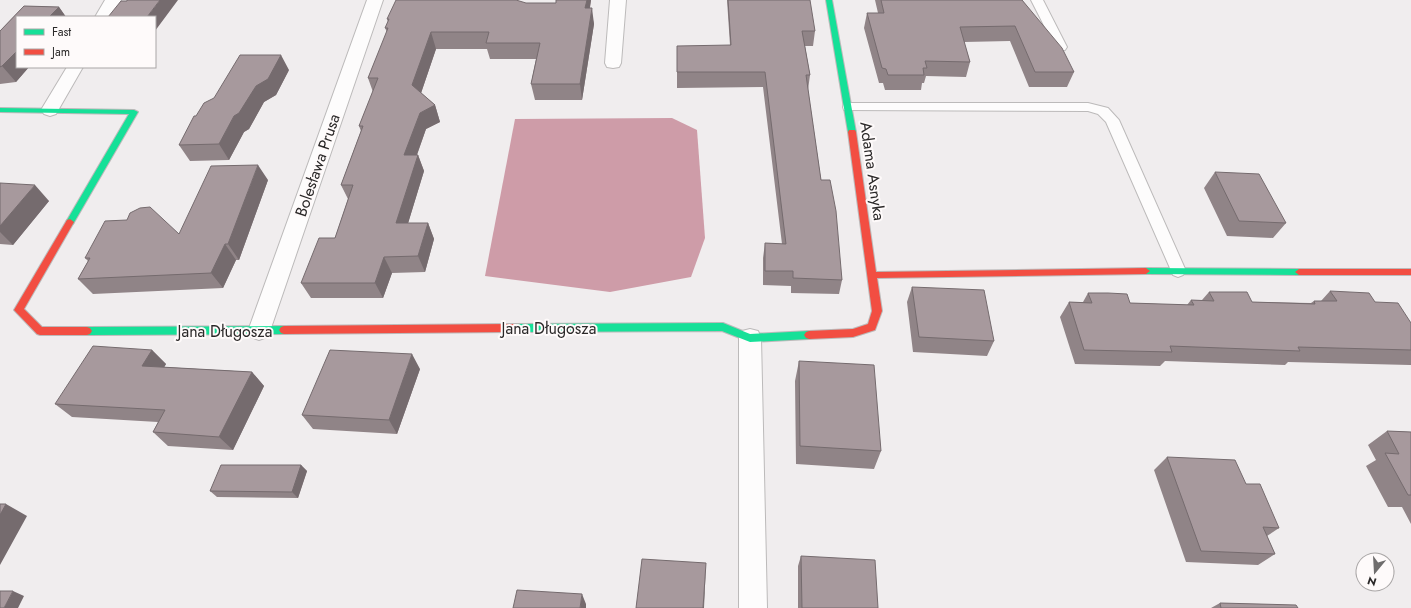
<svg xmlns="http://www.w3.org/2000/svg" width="1411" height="608" viewBox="0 0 1411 608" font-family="Jost,sans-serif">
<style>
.water{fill:#ce9ca8}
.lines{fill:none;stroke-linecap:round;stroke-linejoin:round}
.lane-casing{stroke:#bcbaba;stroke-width:2}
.street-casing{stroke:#bcbaba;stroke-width:2}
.fast-casing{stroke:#bcbaba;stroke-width:2}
.jam-casing{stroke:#bcbaba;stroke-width:2}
.lane{fill:#fdfcfc;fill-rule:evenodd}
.street{fill:#fdfcfc;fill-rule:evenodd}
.fast{fill:#16e098;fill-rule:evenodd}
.jam{fill:#f24e42;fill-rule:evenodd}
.wall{fill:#908487}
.shaded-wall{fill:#756b6e}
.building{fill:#a7999d;stroke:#756b6e}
.labels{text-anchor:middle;stroke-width:4;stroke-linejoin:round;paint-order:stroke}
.street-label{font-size:16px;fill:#2a2828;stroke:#fefafa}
</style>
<rect width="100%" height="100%" fill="#f0edee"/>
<!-- water -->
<path class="water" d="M672,118L697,130L705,238L691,277L610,292L485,276L515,119Z"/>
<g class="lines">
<defs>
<path id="lane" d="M1031,0H1043L1067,47L1065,50L1061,51L1055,47Z
M849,103H1088L1108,108L1119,120L1186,271L1183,275L1178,277L1173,275L1106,122L1098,114L1088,111L844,110L843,107L844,104Z"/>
<path id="street" d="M105,0H121L111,17H95Z
M367,0H383L270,331L267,337L259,340L251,337L248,331Z
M610,0H626L621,63L619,67L613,68L607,67L605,63Z
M67,67H83L56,114L50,116L44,114L41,110Z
M750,329L758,331L761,338L767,608H739V338L742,331Z"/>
<path id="fast" d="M826,0H832L856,132L852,134L848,132Z
M0,108L134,110L138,112L73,224L70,225L66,222L129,114L0,112Z
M1146,268L1299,269L1303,272L1299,275L1146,274L1142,271Z
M723,323L750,334L809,331L812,332L814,335L812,338L809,339L750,342L722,331L514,332L511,331L509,328L511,325L514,324Z
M284,326L287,327L289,330L287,333L284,334L87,335L84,334L82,331L84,328L87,327Z"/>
<path id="jam" d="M849,130H855L856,132L876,272L1146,268L1150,271L1146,274L877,278L882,311L875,330L853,337L809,339L806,338L804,335L806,332L809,331L853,329L868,324L872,311L848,132Z
M70,219L74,222L24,309L42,327H87L90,328L92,331L90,334L87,335H40L37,334L14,310L67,220Z
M1299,269H1411V275H1299L1295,272Z
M514,324L517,325L519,328L517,331L514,332L284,334L281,333L279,330L281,327L284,326Z"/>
</defs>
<!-- lane casing -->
<use href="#lane" class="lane-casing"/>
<!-- street casing -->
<use href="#street" class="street-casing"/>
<!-- fast casing -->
<use href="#fast" class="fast-casing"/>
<!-- jam casing -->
<use href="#jam" class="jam-casing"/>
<!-- lane -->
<use href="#lane" class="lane"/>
<!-- street -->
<use href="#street" class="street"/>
<!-- fast -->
<use href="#fast" class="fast"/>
<!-- jam -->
<use href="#jam" class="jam"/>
</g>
<!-- wall -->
<path class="wall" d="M556,0H591L590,8L594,24L582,100H535L531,84L536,59H490L487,49H436L421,93L435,105L440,122L426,129L417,155H418L424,171L408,223H428L434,239L425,272L392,273L383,298H311L301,283L335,238L348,199L341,185L361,131L359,126L373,92L368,78L387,32L385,28L388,22L387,19L526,3H556Z
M727,0H804L815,31L813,46H805L810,75L808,90L821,180L842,280L839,294L791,293V286L763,285V258L765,243L782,244L763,87L677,88V72L730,45Z
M875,0H1022L1074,72L1067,87H1029L1010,41L964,42L970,62L966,77L926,76L924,83H922L921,90H885L883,83H879L864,28L867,13H878Z
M24,6L59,7L66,17H17V67H29L16,82L0,84V31Z
M289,70L276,95L264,102L249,129L244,132L229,160L190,161L179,145Z
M1215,172L1286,223L1273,238L1227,236L1204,188Z
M268,180L239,260H236L223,288L93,294L78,279L88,261L85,258L179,234Z
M0,183L49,201L13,245L0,244Z
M912,287L994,341L987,356L913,352L907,302Z
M1330,291L1375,302L1411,323V365H1410L1288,362L1285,365L1165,361L1160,366L1075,364L1060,317L1069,302H1083L1088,293L1130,303L1187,305L1191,300H1202L1209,292L1252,302L1311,303L1314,301H1321Z
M152,350L166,364L164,367L252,372L264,386L233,450L168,446L153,432L158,422L72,417L55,404Z
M799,361L881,451L874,469L796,464L795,381Z
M420,369L397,434L313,429L302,415Z
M1387,431L1411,432V524L1402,507H1388L1366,466L1376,460L1368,445Z
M1167,457L1246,484L1279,528L1267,536L1275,554L1258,565L1186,562L1154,470Z
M301,465L307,471L298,498L217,497L210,491Z
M801,556L878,608H798V566Z
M1220,603L1298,608H1211Z"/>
<!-- shaded-wall -->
<path class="shaded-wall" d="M160,0H178L155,31V17H147Z
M587,0H591L587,24L585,8Z
M59,7L66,17H49Z
M592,8L594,24L582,100L580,84Z
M431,32L436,49L418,102L412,85Z
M17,51V67H29L16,82L2,66Z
M281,55L289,70L276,95L264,102L249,129L244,132L229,160L219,144L234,116L256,86Z
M435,105L440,122L426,129L411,171L404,155L420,113Z
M418,155L424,171L403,240L396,223Z
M258,165L268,180L239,260L228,244Z
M35,185L49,201L13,245L0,232V226Z
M428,223L434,239L425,272L418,256Z
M225,244L236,260L223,288L211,273Z
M384,257L392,273L383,298L375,283Z
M152,350L166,364L157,380L142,366Z
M412,354L420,369L397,434L389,420Z
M252,372L264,386L233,450L219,437Z
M301,465L307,471L298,498L292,492Z
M6,504L27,516L0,565V512Z
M706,563L704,608H703Z
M13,591L24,596L18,608H4Z
M582,594L586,604V608H580Z"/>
<!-- building -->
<path class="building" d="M127,0H160L147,17H108L121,1H127Z
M396,0H516L526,3H556V0H587L585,8H592L580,84H531L540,43H486L489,32H431L412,85L435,105L420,113L404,155H418L396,223H428L418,256L384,257L375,283H301L319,238H335L353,185H341L363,126H359L378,78H368L388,28H385L389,19H387Z
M728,0H810L815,31H802L810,75H806L821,180H830L836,211L842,280L793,278V271H765V243L786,244L765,72H677V46L731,45Z
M881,0H1022L1062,48L1074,72H1035L1015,26L960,27L970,62L925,61L927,68H923L924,75H888L886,69L882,68L867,13H884Z
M24,6L59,7L49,17H17V51L2,66L0,67V31Z
M240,55H281L268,79L256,86L239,113L234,116L219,144L179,145L194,116H196L204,103L214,98Z
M258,165L228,244H225L211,273L78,279L90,258H85L105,221L127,220L130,213L140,208L150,207L179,234L211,166Z
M1215,172L1259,174L1286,223L1239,221Z
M0,183L35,185L0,226Z
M912,287L984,290L994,341L919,337Z
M1330,291L1369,293L1375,302L1398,303L1411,323V350L1298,347L1300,351L1170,346L1172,352L1084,350L1069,302L1092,303L1088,293H1108L1127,294L1130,303L1194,305L1191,300L1214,301L1209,292H1247L1252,302L1315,304L1314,301H1337Z
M93,346L152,350L142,366L252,372L219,437L153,432L165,410L55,404Z
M330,350L412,354L389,420L302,415Z
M799,361L874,365L881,451L800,446Z
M1387,431L1411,432V495H1408L1385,453L1399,454Z
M1167,457L1235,460L1246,484H1260L1279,528L1263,527L1275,554L1201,551Z
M221,465H301L292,492L210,491Z
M0,504H6L0,515Z
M801,556L875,560L878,608H802Z
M642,559L706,563L703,608H636Z
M517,590L582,594L580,608H513Z
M0,591H13L4,608H0Z
M1220,603L1296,605L1298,608H1221Z"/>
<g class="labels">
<!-- street labels -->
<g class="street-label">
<text transform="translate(317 165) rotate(-71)" y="6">Bolesława Prusa</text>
<text transform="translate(873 171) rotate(82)" y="6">Adama Asnyka</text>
<text x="549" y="334">Jana Długosza</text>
<text x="225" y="337">Jana Długosza</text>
</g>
</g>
<!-- legend -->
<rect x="16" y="16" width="140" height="52" fill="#fefafa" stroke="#a9a6a6"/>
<rect x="24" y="29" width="20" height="6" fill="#16e098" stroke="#a9a6a6"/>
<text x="52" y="36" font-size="12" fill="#2a2828">Fast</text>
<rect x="24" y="49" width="20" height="6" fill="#f24e42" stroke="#a9a6a6"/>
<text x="52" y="56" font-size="12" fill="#2a2828">Jam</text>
<!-- north arrow -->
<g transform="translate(1375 572) rotate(198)"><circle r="19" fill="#fefafa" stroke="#a9a6a6"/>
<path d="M0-3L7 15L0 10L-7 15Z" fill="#6f6d6d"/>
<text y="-6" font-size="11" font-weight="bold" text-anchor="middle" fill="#2a2828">N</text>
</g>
</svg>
